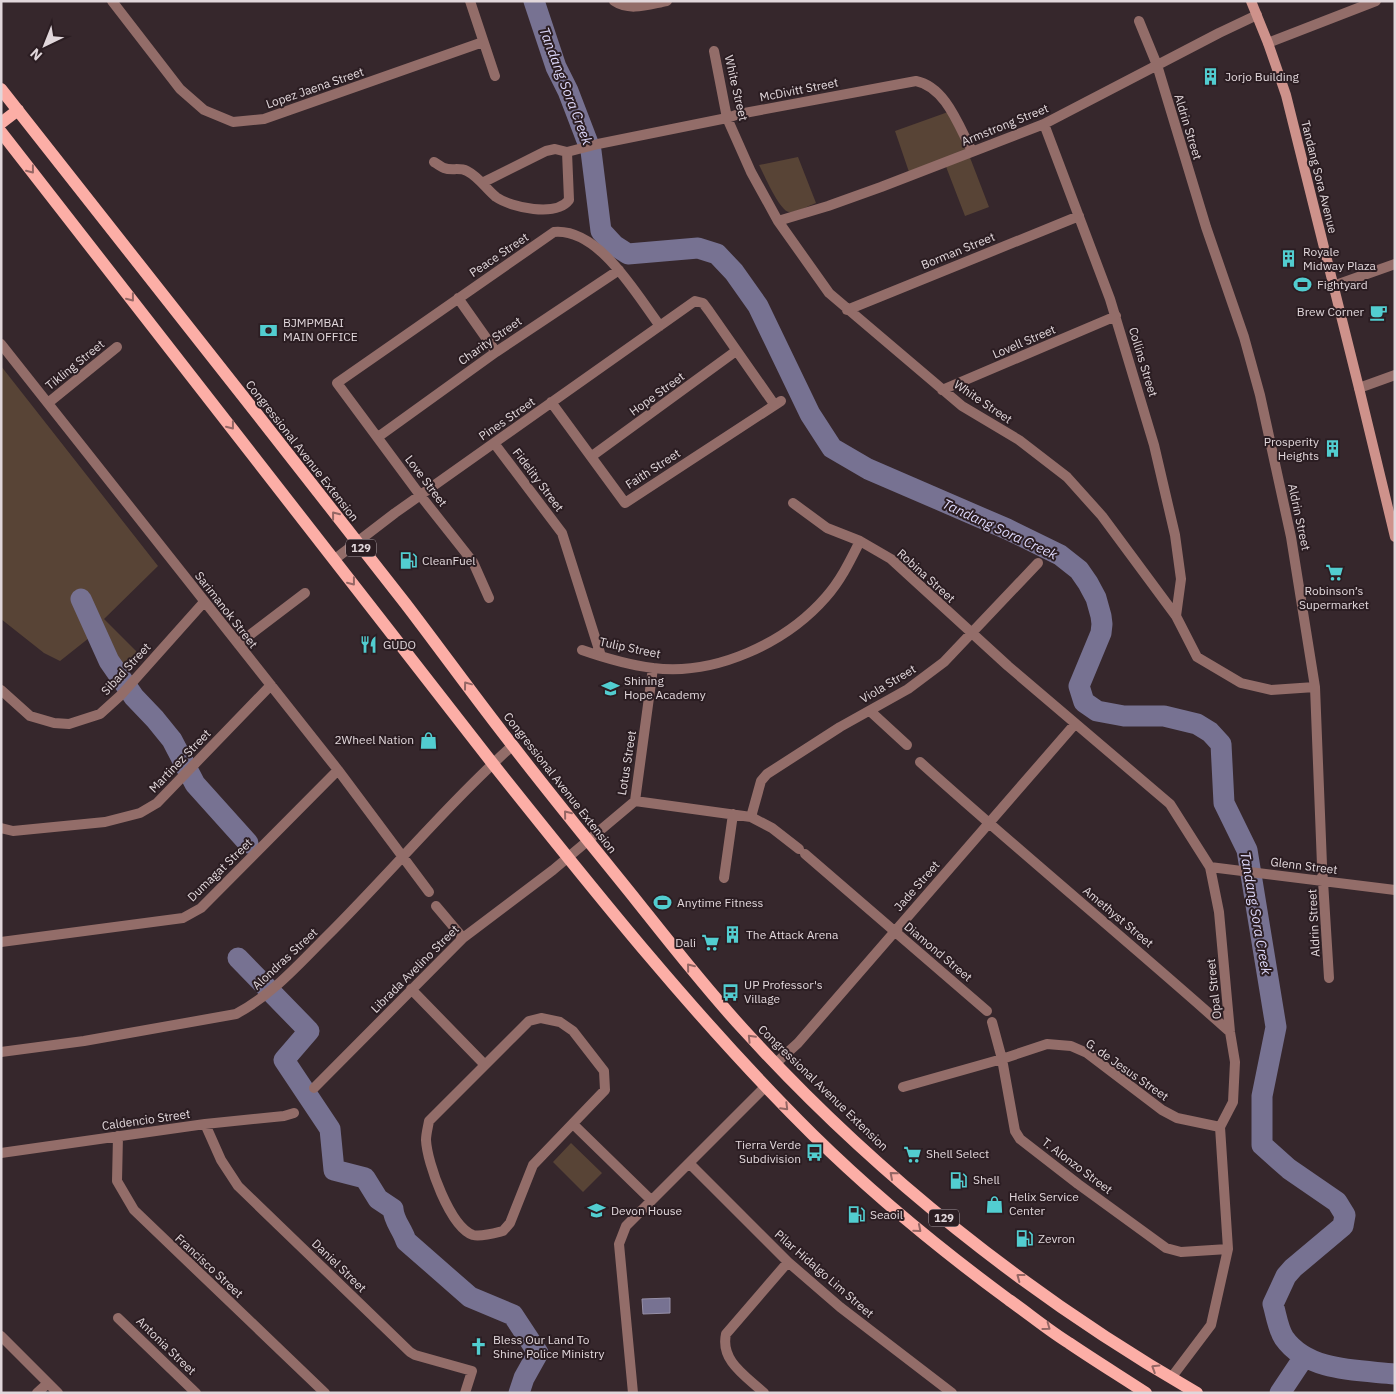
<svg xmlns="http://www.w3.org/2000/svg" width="1396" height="1394" viewBox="0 0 1396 1394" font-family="'IBM Plex Sans',sans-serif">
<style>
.green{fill:#584436}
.water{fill:#777292;stroke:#9790a8}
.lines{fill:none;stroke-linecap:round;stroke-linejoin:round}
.river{stroke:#777292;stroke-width:21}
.minor{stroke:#936d69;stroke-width:10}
.secondary{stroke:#ce928b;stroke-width:10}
.primary{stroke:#fcaea6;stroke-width:12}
.oneway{stroke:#946664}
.labels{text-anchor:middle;stroke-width:4;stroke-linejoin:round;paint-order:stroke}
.shield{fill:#2b1d22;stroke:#aa9fa4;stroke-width:1}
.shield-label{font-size:11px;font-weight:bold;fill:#e1d7db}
.poi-label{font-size:12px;fill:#e1d7db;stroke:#2b1d22;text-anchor:start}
.street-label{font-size:12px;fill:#e1d7db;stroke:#2b1d22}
.water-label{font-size:14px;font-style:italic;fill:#ded9fc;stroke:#2b1d22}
</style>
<rect width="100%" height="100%" fill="#36272c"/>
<!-- green -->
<path class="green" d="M948,112L969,150L909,172L895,131Z
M969,155L989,207L965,216L945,164Z
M798,157L816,203C808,206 797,213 789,212C779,210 764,174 759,165Z
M1,366L158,566L104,619L138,653L117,681L89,638L60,661L44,653L1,619Z
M571,1143L602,1173L583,1192L553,1162Z"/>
<!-- water -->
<path class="water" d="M670,1298V1313L643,1314L642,1299Z"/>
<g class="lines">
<!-- river -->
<path class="river" d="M534,1L556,67L568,91L591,151L601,231L614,245L628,254L698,248L717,254L734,272L758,306L810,414L832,448L868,469L1007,529L1060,555L1079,570L1088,583L1096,598L1101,616L1102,624L1101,633L1079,686L1084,702L1097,711L1124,716H1164L1197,724L1210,732L1221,744L1224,803L1247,850L1276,1027L1262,1096V1145L1289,1169L1337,1202L1345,1215L1343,1226L1293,1268L1286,1276L1273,1304C1276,1314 1278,1329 1284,1338C1308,1372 1358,1370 1395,1374
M81,599L109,661L134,697L155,719L172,740L195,784L248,843
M238,958L309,1031L284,1060L330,1129L334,1170L365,1178L378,1199L393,1209C394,1222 402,1228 406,1241L470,1297L513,1315L538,1353L524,1378L519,1393
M1280,1393L1304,1357"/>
<!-- minor -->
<path class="minor" d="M112,1L180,89L204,110L233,122L264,119L483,42
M470,1L495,76
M614,1C630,12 650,4 667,1
M1139,21L1157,65L1206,227L1244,337L1260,395L1291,537L1315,687L1322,865L1329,978
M1268,43L1376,1
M714,51L727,118L751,172L778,221L829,293L962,406L1019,440L1067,477L1102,516L1176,616L1197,657L1241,683L1271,690L1315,687
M1044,124L1110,299L1154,445L1175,535L1181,579L1176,616
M567,152L598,144L727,118L739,114L916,81C946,87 959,127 972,151
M434,162C437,164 441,167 444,168C452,171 459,167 467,171C479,177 486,189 496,197C512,208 556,217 569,200L567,152L555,149L546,151L482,183
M778,221L828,206L881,187L1044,124L1219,33L1257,15
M1333,286L1395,264
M458,298L496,352
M847,310L1079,216
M1,344L338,770L429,892
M1359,388L1395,375
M942,390L1116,316
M551,402L625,503L781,401
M48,403L117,347
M378,437L496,352L619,270
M494,443L562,533L601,656
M592,456L736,351
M793,503L827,528L860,541L891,559L1008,666L1170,804L1210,867L1219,912L1230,1032L1235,1062L1233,1102L1220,1127L1228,1249L1211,1325L1171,1378
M335,559L395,513L695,301L703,303L709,311L774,404
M489,598L473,562L420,495L337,383L554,232C599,228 636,294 660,326
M238,644L305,593
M582,650C605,658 629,665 653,668C715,676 786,643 826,597C841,580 850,561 860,541
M1,690L30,716L54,723L69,724L100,714L121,695L204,602
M870,711L907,745
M920,762C1022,854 1128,941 1230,1032
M635,801L751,817L772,828L799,849
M751,817L761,781L767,774L840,727L908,689L944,662L1038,563
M1,828L13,831L105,822L140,813L157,803L271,685
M805,854L987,1011
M1210,867L1395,890
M724,878L733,814
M436,906L463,938
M1,942L183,918L201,908L338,770
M411,989L485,1065
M541,1018L560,1022L573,1031L604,1071L605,1090L533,1165L510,1223L503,1231C495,1233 481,1237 473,1235C450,1227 427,1163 426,1140C426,1134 428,1127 429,1121L529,1021Z
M992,1022L1002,1059L1015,1131L1020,1139L1078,1184L1166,1248L1181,1252L1228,1249
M1,1052L84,1041L236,1014C272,995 299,964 327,936C390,873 447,805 512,746
M776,1063L798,1043L1075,724
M903,1087L1002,1059L1047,1044L1071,1046L1087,1053L1162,1110L1177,1118L1220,1127
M314,1088L463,938L553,870L635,801L653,668
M205,1124L221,1160L238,1186L410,1352L415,1355L472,1371L465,1393
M573,1124L651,1200
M118,1136L117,1181L134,1210L325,1393
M1,1153L205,1124L284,1116L294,1113
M689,1163L788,1262L840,1307L952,1393
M118,1318L196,1393
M1,1336L58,1393
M37,1393L48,1383
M633,1393L619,1244L626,1226L765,1087
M764,1393C746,1376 720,1361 726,1334L788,1262"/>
<!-- secondary -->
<path class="secondary" d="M1251,1L1268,43L1286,95L1359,388L1395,537"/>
<!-- primary -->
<path class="primary" d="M1,89C136,261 271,431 405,603C441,650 476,699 513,746C553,798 595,849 636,900C671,944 706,989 744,1030C874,1173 1030,1297 1197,1393
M1,123L18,110
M1,132L493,764C595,892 697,1020 813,1135C874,1195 941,1250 1009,1300C1029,1314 1048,1330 1069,1343C1094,1360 1120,1376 1146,1393"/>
</g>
<!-- one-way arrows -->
<defs><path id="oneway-chevron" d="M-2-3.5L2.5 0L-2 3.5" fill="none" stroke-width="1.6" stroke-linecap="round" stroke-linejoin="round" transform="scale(1.25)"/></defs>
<g class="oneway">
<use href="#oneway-chevron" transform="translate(31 170) rotate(52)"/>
<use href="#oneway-chevron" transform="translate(131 298) rotate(52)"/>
<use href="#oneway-chevron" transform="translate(231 426) rotate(52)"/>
<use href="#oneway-chevron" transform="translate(335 515) rotate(-128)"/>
<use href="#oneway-chevron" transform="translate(352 582) rotate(52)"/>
<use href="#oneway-chevron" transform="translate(467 685) rotate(-127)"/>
<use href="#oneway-chevron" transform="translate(567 814) rotate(-129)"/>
<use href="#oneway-chevron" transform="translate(690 967) rotate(-129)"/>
<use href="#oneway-chevron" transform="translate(751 1038) rotate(-134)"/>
<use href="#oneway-chevron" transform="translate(785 1107) rotate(45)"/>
<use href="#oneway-chevron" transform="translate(893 1175) rotate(-139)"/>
<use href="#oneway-chevron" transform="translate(918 1229) rotate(40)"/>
<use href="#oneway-chevron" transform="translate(1020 1277) rotate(-143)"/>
<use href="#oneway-chevron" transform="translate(1047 1327) rotate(36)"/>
<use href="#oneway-chevron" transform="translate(1155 1368) rotate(-148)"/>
</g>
<!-- icons -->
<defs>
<symbol id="building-bare" viewBox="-9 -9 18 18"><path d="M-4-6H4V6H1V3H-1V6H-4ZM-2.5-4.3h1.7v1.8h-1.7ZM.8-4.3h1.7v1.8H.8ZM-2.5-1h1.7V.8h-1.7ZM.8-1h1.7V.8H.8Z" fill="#52cdd0" stroke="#2b1d22" stroke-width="2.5" paint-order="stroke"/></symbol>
<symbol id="stadium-bare" viewBox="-9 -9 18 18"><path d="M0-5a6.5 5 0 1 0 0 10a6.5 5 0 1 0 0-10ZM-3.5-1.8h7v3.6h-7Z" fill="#52cdd0" stroke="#2b1d22" stroke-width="2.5" paint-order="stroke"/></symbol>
<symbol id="cafe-bare" viewBox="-9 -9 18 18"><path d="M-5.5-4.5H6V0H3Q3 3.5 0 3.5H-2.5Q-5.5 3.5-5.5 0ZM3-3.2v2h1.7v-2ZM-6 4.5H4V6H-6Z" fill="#52cdd0" stroke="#2b1d22" stroke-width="2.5" paint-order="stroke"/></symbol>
<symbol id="bank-bare" viewBox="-9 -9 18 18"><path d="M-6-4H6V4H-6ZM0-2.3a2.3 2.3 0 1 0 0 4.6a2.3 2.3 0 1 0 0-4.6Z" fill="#52cdd0" stroke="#2b1d22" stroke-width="2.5" paint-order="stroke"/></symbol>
<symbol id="fuel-bare" viewBox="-9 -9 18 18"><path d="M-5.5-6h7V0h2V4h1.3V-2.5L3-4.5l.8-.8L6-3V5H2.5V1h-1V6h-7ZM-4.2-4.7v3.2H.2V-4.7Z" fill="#52cdd0" stroke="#2b1d22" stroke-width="2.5" paint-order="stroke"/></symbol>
<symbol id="supermarket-bare" viewBox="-9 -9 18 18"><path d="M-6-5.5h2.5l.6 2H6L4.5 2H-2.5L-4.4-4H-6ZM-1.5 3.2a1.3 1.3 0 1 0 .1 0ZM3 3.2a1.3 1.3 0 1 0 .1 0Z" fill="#52cdd0" stroke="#2b1d22" stroke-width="2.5" paint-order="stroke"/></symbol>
<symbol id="restaurant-bare" viewBox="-9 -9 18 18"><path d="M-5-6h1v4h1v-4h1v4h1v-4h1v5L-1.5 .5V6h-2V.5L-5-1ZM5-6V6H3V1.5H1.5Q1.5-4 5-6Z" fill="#52cdd0" stroke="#2b1d22" stroke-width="2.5" paint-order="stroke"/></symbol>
<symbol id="school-bare" viewBox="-9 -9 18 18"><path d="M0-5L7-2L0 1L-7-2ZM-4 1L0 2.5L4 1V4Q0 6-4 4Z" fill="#52cdd0" stroke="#2b1d22" stroke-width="2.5" paint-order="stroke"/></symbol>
<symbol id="shop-bare" viewBox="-9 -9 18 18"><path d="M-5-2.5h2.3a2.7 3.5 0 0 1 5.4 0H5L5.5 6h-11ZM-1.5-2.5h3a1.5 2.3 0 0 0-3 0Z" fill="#52cdd0" stroke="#2b1d22" stroke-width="2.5" paint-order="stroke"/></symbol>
<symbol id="bus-bare" viewBox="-9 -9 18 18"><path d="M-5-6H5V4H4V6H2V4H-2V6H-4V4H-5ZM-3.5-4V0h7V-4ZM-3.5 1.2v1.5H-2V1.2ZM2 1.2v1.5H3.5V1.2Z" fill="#52cdd0" stroke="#2b1d22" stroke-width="2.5" paint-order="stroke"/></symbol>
<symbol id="university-bare" viewBox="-9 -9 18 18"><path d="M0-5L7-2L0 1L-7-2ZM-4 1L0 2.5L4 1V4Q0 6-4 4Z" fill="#52cdd0" stroke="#2b1d22" stroke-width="2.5" paint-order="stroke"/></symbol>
<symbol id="church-bare" viewBox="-9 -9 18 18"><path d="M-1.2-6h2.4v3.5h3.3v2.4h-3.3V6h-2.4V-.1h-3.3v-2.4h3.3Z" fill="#52cdd0" stroke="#2b1d22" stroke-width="2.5" paint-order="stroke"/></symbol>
</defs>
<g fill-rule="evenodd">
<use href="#building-bare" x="1198" y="64" width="25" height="25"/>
<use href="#building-bare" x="1276" y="246" width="25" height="25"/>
<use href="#stadium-bare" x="1290" y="272" width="25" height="25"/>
<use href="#cafe-bare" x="1366" y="300" width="25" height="25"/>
<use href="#bank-bare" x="256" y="318" width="25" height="25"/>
<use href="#building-bare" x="1320" y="436" width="25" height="25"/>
<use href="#fuel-bare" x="396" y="548" width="25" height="25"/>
<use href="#supermarket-bare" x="1322" y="560" width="25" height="25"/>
<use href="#restaurant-bare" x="356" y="632" width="25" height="25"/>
<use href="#school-bare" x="598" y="676" width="25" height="25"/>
<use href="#shop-bare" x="416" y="728" width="25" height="25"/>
<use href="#stadium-bare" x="650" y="890" width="25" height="25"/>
<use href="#building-bare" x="720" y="922" width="25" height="25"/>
<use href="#supermarket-bare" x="698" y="930" width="25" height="25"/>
<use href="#bus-bare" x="718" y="980" width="25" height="25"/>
<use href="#bus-bare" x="802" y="1140" width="25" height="25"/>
<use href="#supermarket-bare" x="900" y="1142" width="25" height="25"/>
<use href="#fuel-bare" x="946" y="1168" width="25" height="25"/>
<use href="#shop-bare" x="982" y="1192" width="25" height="25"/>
<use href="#university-bare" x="584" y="1198" width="25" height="25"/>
<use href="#fuel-bare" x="844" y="1202" width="25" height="25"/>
<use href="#fuel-bare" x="1012" y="1226" width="25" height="25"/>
<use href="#church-bare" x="466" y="1334" width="25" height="25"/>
</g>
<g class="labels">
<!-- shield labels -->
<g class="shield">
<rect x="346" y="539.5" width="30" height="17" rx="4"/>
<rect x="929" y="1209.5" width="30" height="17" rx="4"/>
</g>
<g class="shield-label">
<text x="361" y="552">129</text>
<text x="944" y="1222">129</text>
</g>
<!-- poi labels -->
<g class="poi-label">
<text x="1225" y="81">Jorjo Building</text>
<text x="1303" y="256">Royale<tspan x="1303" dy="14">Midway Plaza</tspan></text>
<text x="1317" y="289">Fightyard</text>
<text x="1364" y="316" text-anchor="end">Brew Corner</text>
<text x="283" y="327">BJMPMBAI<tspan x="283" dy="14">MAIN OFFICE</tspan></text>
<text x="1319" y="446" text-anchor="end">Prosperity<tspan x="1319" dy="14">Heights</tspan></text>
<text x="422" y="565">CleanFuel</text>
<text x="1334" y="595" text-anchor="middle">Robinson’s<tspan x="1334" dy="14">Supermarket</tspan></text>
<text x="383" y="649">GUDO</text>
<text x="624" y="685">Shining<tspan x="624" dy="14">Hope Academy</tspan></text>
<text x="414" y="744" text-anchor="end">2Wheel Nation</text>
<text x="677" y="907">Anytime Fitness</text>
<text x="746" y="939">The Attack Arena</text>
<text x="696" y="947" text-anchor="end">Dali</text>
<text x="744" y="989">UP Professor's<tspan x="744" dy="14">Village</tspan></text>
<text x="801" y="1149" text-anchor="end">Tierra Verde<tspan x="801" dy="14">Subdivision</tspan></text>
<text x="926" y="1158">Shell Select</text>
<text x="973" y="1184">Shell</text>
<text x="1009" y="1201">Helix Service<tspan x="1009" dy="14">Center</tspan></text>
<text x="611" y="1215">Devon House</text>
<text x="870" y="1219">Seaoil</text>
<text x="1038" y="1243">Zevron</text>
<text x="493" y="1344">Bless Our Land To<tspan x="493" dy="14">Shine Police Ministry</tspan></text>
</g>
<!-- street labels -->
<g class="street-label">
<text transform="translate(315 88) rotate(-19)" y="4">Lopez Jaena Street</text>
<text transform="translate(736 88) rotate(77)" y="4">White Street</text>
<text transform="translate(799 90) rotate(-11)" y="4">McDivitt Street</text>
<text transform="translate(1005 125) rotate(-22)" y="4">Armstrong Street</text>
<text transform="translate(1188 127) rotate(73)" y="4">Aldrin Street</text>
<text transform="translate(1319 177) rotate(76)" y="4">Tandang Sora Avenue</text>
<text transform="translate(958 251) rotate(-22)" y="4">Borman Street</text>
<text transform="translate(499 255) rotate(-34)" y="4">Peace Street</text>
<text transform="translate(490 341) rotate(-35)" y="4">Charity Street</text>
<text transform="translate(1024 342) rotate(-23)" y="4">Lovell Street</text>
<text transform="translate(1143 362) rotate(73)" y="4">Collins Street</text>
<text transform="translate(75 365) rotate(-39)" y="4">Tikling Street</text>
<text transform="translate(657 394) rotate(-36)" y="4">Hope Street</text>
<text transform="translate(983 402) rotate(34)" y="4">White Street</text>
<text transform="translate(507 419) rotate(-35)" y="4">Pines Street</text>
<text transform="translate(302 451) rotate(52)" y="4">Congressional Avenue Extension</text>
<text transform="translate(653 469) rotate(-33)" y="4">Faith Street</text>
<text transform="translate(538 480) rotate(53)" y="4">Fidelity Street</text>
<text transform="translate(426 481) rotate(53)" y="4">Love Street</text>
<text transform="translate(1299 517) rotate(78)" y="4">Aldrin Street</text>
<text transform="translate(926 576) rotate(42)" y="4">Robina Street</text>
<text transform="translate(226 610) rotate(52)" y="4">Sarimanok Street</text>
<text transform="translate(630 648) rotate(12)" y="4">Tulip Street</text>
<text transform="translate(126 669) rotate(-47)" y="4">Sibad Street</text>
<text transform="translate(888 684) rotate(-31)" y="4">Viola Street</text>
<text transform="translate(180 761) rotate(-46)" y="4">Martinez Street</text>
<text transform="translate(627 763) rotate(-81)" y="4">Lotus Street</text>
<text transform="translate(560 783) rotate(52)" y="4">Congressional Avenue Extension</text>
<text transform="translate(1304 866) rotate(7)" y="4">Glenn Street</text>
<text transform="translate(220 870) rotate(-44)" y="4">Dumagat Street</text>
<text transform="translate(917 886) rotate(-49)" y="4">Jade Street</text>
<text transform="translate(1118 917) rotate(40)" y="4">Amethyst Street</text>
<text transform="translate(1314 923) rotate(-93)" y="4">Aldrin Street</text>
<text transform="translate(938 952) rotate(40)" y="4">Diamond Street</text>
<text transform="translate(285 959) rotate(-43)" y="4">Alondras Street</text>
<text transform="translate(415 969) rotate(-45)" y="4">Librada Avelino Street</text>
<text transform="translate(1214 989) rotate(-96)" y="4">Opal Street</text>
<text transform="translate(1127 1070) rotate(35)" y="4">G. de Jesus Street</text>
<text transform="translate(823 1088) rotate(44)" y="4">Congressional Avenue Extension</text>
<text transform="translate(146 1120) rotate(-8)" y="4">Caldencio Street</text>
<text transform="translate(1077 1166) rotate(37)" y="4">T. Alonzo Street</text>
<text transform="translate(209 1266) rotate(43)" y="4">Francisco Street</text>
<text transform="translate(339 1266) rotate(44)" y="4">Daniel Street</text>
<text transform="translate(824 1274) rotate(41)" y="4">Pilar Hidalgo Lim Street</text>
<text transform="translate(166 1346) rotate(44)" y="4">Antonia Street</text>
</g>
<!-- water labels -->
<g class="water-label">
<text transform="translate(566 86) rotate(69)" y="5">Tandang Sora Creek</text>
<text transform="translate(1000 529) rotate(25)" y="5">Tandang Sora Creek</text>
<text transform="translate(1256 913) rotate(80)" y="5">Tandang Sora Creek</text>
</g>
</g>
<!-- border -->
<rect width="1396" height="1394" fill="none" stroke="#e1d7db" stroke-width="5"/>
<!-- north arrow -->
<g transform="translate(45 45) rotate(223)" stroke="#2b1d22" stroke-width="4" paint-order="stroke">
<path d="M0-4L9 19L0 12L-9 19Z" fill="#e1d7db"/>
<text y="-8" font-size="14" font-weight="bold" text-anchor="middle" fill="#e1d7db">N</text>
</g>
</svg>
